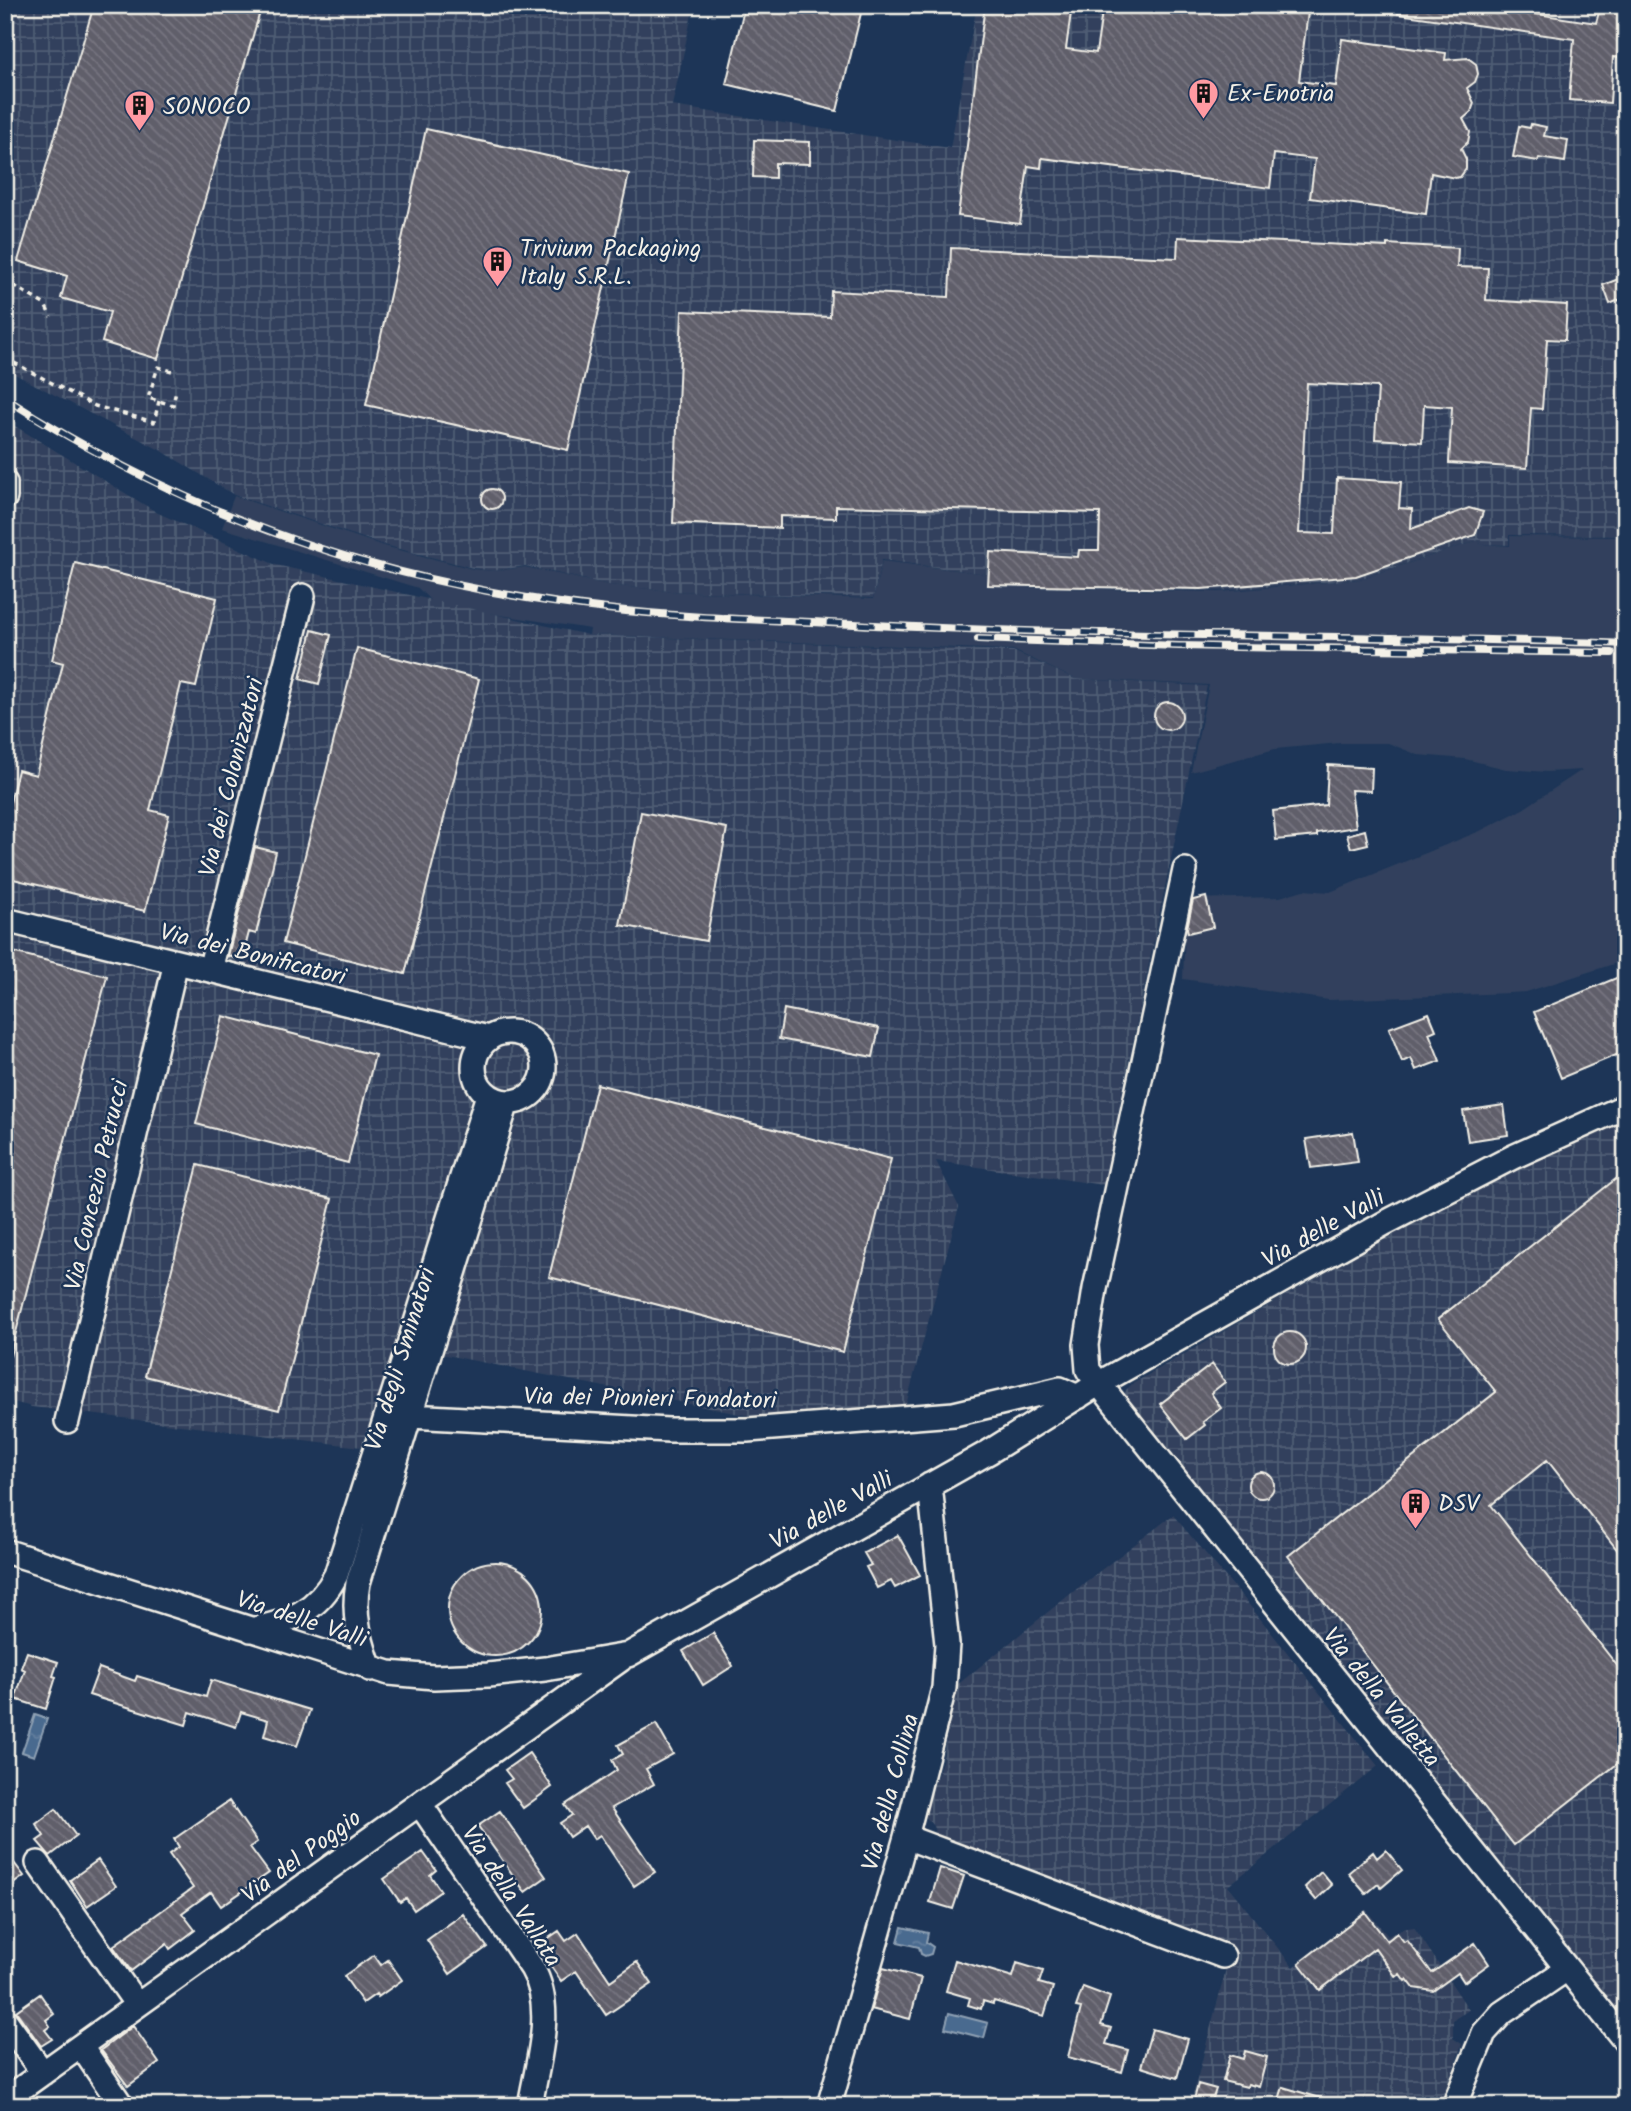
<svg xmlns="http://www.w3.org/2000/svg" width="1631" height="2111" viewBox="0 0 1631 2111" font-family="Kalam,sans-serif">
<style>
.built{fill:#31415d}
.industrial{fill:url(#industrial-grid)}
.water{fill:url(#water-ripples);stroke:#8ea0b3;stroke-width:2}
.building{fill:url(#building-back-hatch);stroke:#f4f1e8;stroke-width:2}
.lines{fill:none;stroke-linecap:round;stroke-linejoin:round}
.minor-casing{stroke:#f4f1e8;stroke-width:28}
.path{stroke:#f4f1e8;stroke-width:3.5;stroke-dasharray:5 5;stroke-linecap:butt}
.minor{stroke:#1d3557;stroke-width:23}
.rail-casing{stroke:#f4f1e8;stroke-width:8}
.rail{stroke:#1d3557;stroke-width:5;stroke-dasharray:16;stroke-linecap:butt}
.labels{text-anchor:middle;stroke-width:5;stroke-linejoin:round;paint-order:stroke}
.poi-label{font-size:24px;fill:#f4f1e8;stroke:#1d3557;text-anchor:start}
.street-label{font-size:24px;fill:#f4f1e8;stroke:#1d3557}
</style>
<defs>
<pattern id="industrial-grid" width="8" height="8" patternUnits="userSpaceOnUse" patternTransform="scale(1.75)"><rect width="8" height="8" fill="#31415d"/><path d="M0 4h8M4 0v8" fill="none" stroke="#4f5d74"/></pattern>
<pattern id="water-ripples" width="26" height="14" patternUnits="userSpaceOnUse" patternTransform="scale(1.75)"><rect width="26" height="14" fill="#4a6a8f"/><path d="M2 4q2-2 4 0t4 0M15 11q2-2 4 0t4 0" fill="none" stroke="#65809f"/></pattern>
<pattern id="building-back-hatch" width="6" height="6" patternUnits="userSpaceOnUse" patternTransform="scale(1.75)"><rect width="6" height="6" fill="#605e6b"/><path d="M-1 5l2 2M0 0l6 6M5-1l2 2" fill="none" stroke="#777680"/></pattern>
</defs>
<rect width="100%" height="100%" fill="#1d3557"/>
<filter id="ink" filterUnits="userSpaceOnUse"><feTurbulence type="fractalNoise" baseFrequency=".0143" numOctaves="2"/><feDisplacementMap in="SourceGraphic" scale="14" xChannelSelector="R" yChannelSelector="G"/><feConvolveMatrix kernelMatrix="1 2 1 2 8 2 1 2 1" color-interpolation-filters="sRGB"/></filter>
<g filter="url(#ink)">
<!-- built -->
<path class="built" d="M234,496L384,546L473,569L493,571L525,567L609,585L671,591L873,599L882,561L988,574L987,586L1219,592L1360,579L1479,540L1481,544L1510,546V536L1626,537V960L1545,986L1526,992L1510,993L1329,1000L1183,979L1186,899L1280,897L1303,890L1330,892L1480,831L1523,809L1582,770L1547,772L1506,769L1465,759L1418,755L1388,743H1340L1275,749L1191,772L1209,685L1075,679L1013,650L589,635L590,629L435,605L418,588L222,528Z"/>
<!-- industrial -->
<path class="industrial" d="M5,5H694L672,106L950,148L977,5H1626V536L1509,535V545L1481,544L1479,540L1359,579L1219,591L987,586V574L882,560L873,598L671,591L609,585L525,566L493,571L473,568L384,545L234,495L162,451L5,369Z
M5,420L158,513L276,565L588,635L1013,651L1075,679L1207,686L1103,1185L936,1161L959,1207L906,1405L749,1416L396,1345L361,1447L32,1407L5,1400Z
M1626,1120V2028L1126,1400L1125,1391L1132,1384L1467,1191Z
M1173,1515L1246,1601L1378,1766L1228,1886L1293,1967L1366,1910L1388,1936L1401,1929L1414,1927L1469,2010L1453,2020V2038L1462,2044L1441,2106H1190L1231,1950L937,1837L933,1826L924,1815L942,1761L957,1685L1088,1580Z"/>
<!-- water -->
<path class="water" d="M35,1715L47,1719L34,1756L22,1752Z
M902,1927L928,1933L926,1942L933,1947L931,1954L925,1956L921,1954L919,1947L898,1942Z
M949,2013L988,2023L984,2038L945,2028Z"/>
<!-- building -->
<path class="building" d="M94,5H262L158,359L102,342L110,312L61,298L67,276L18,261Z
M745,5H863L837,111L726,84Z
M985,5H1072L1066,49L1096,53L1103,5H1309L1299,81L1336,86L1342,39L1446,53L1445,60L1468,58L1476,64L1478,74L1475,82L1467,88L1474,103L1471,112L1463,119L1470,132L1468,142L1461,149L1466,159V169L1460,177L1455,178L1431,173L1426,214L1310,198L1315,159L1274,154L1270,188L1042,158L1041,168L1028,166L1020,224L958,216Z
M1398,5H1478L1596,23L1601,5H1626V33L1619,58L1613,57L1610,103L1569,100L1574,39L1398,14Z
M1531,124L1546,127L1544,136L1568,140L1565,162L1539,158L1538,161L1513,157L1519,126L1530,128Z
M426,129L629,174L568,450L366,405Z
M754,140L810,142V164L775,163V178L753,177Z
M1178,237L1387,247V244L1458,248L1457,267L1488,268L1486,300L1567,305L1565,340L1547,339L1542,409L1531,408L1527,468L1449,463L1452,407L1424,405L1422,442L1375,439L1378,387L1307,383L1299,533L1334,534L1337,478L1401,482L1399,508L1412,509L1411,529L1469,508L1483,512L1475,535L1356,576L1201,589L988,585L990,552L1078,557L1079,550H1099L1100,513L836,506V518L780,516V528L673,523L682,311L830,317L831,291L949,297L951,248L1177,258Z
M1626,276V297L1610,304L1603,285Z
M482 499a10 10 0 1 1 20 0a10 10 0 1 1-20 0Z
M75,563L217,598L196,687L181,684L150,810L169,815L145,911L5,877V823L18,770L36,775L63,663L52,660Z
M312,630L331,635L319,684L300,679Z
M357,648L479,679L405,974L283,943Z
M1154 716a14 14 0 1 1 28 0a14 14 0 1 1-28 0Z
M1328,765L1372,768L1371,791L1351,790L1356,827L1317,833V836L1276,840L1273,811L1326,805Z
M641,812L727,828L706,941L620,925Z
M1365,830L1368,844L1351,848L1347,835Z
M255,847L276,852L256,934L249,932L242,960L228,956Z
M1206,897L1213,927L1188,933L1187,928L1193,900Z
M5,950L107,976L10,1356L5,1355Z
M1626,974V1051L1561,1078L1534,1012Z
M784,1009L879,1028L873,1057L779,1039Z
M1429,1013L1436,1030L1429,1033L1440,1061L1416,1070L1411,1058L1402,1062L1389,1028Z
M223,1016L375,1055L348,1163L196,1124Z
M597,1084L891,1159L843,1352L549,1277Z
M1504,1105L1508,1135L1468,1141L1463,1111Z
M1353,1132L1358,1162L1311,1168L1306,1139Z
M198,1165L332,1199L279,1410L145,1376Z
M1626,1171V1561L1547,1460L1491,1505L1626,1677V1757L1514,1845L1288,1556L1496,1392L1438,1319Z
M1274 1348a16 16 0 1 1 32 0a16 16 0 1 1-32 0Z
M1212,1364L1225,1382L1211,1393L1221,1408L1203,1422L1205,1425L1187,1439L1160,1404Z
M1248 1485a13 13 0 1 1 26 0a13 13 0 1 1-26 0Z
M898,1535L920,1575L895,1588L891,1581L877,1588L866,1567L871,1565L864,1553Z
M448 1609a47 47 0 1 1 94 0a47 47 0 1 1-94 0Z
M713,1633L733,1666L703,1685L683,1651Z
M27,1652L58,1662L53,1676L56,1677L46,1709L15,1699L25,1670L21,1668Z
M99,1668L135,1681L137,1676L206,1697L211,1680L310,1710L297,1746L264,1736L268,1720L241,1712L236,1727L190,1712L186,1725L89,1695Z
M656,1724L673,1754L646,1769L654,1784L612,1808L655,1872L634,1886L600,1835L594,1839L585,1826L569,1837L560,1823L572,1815L565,1805L617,1770L612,1760L623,1754L618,1745Z
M529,1753L552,1787L523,1808L505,1783L512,1779L505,1770Z
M229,1801L257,1842L250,1847L269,1873L221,1906L211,1892L182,1913L195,1930L170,1949L167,1944L131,1971L113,1946L193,1888L169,1854L179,1847L174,1839Z
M56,1809L76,1836L50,1856L37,1841L44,1836L36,1824Z
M500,1811L546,1877L525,1892L478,1826Z
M1386,1850L1402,1870L1381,1888L1378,1884L1366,1894L1348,1873L1373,1852L1377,1858Z
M5,1851L24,1876L5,1890Z
M423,1852L436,1870L430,1875L441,1891L414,1910L406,1898L400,1902L384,1879Z
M98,1860L116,1886L87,1906L70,1880Z
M940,1868L964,1876L953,1909L930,1902Z
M1321,1872L1332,1885L1316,1900L1305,1887Z
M1365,1912L1387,1941L1397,1933L1404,1942L1407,1940L1432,1973L1475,1943L1489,1964L1464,1982L1458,1973L1433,1991L1414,1988L1407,1979L1405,1981L1400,1974L1396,1977L1375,1948L1320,1990L1299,1963Z
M463,1914L487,1947L450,1974L427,1940Z
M559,1931L566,1941L578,1933L610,1981L637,1962L652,1984L606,2015L576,1971L561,1981L537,1946Z
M374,1955L381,1965L388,1960L402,1980L378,1997L376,1994L363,2003L344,1976Z
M955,1960L1013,1977L1017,1963L1043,1971L1039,1983L1053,1987L1044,2016L994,2001L993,2004L983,2001L981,2009L968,2005L970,1998L946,1991Z
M883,1968L921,1978L910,2019L871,2009Z
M1083,1987L1110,1997L1101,2025L1111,2028L1106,2044L1128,2050L1122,2072L1068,2057L1081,2008L1076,2007Z
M40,1994L54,2014L46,2020L50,2026L45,2030L52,2039L41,2046L16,2011Z
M133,2026L159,2063L128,2086L101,2050Z
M1152,2029L1188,2039L1177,2078L1141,2067Z
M1245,2051L1267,2057L1259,2087L1248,2084L1247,2087L1223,2081L1230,2055L1243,2059Z
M1198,2084L1216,2089L1211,2104L1194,2100Z
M1283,2087L1334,2102L1333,2106H1277Z"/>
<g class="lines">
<defs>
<path id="minor" d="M5,483V497
M1185,870L1095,1289L1086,1345L1088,1370L1626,2042
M5,920L488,1038
M210,970L303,596
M474 1067a35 35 0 1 1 70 0a35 35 0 1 1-70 0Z
M410,1416L669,1430H748L954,1414L1060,1389L1078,1397
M67,1421L176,962
M5,1551L389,1673L434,1677L488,1675L545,1669L628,1655L989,1452L1098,1384L1385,1223L1513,1157L1626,1106
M251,1630C289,1622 318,1611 336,1575L488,1095
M370,1669C360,1639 352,1615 358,1583L507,1102
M420,1804L532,1968C556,2008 537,2063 530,2106
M906,1837L1223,1956
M38,1863L137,2005
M5,2020L43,2073
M81,2046L122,2106
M5,2100L620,1660
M829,2106L906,1837L944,1688L947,1644L930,1485
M1454,2106L1484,2033L1502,2013L1567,1969"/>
</defs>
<!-- minor casing -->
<use href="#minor" class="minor-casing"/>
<!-- path -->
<path class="path" d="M16,7V5
M5,280L45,305L51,317
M5,358L95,406L154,422L159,401
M172,371L158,367L148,398L173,405L176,390"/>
<!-- minor -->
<use href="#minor" class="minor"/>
<defs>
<path id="rail" d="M5,398C194,519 384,584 607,609C695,619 785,620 874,625C1124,638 1375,634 1626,644
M978,639L1179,646L1612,653"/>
</defs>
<!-- rail casing -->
<use href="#rail" class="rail-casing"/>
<!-- rail -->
<use href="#rail" class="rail"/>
</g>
</g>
<!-- icons -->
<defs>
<symbol id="building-pin" viewBox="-11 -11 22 30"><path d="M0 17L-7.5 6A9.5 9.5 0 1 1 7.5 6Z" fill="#ff9aa2" stroke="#1d3557"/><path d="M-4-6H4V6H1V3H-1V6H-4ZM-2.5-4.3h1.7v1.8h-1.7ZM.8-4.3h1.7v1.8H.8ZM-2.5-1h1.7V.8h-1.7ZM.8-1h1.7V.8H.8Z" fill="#111"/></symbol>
</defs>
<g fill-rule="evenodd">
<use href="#building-pin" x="1186" y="76" width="35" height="47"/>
<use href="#building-pin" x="122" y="88" width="35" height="47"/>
<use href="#building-pin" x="480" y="244" width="35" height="47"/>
<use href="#building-pin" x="1398" y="1486" width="35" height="47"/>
</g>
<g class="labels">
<!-- poi labels -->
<g class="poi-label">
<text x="1227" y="101">Ex-Enotria</text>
<text x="163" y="114">SONOCO</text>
<text x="520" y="256">Trivium Packaging<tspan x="520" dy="28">Italy S.R.L.</tspan></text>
<text x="1438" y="1511">DSV</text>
</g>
<!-- street labels -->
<g class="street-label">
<text transform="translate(231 777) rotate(-76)" y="8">Via dei Colonizzatori</text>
<text transform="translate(253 954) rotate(14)" y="8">Via dei Bonificatori</text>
<text transform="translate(96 1185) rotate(-77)" y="8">Via Concezio Petrucci</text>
<text transform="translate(1323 1228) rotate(-29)" y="8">Via delle Valli</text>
<text transform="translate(400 1359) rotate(-73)" y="8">Via degli Sminatori</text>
<text transform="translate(650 1398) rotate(1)" y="8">Via dei Pionieri Fondatori</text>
<text transform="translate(831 1510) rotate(-29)" y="8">Via delle Valli</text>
<text transform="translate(302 1619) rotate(18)" y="8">Via delle Valli</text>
<text transform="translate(1382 1697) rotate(51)" y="8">Via della Valletta</text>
<text transform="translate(890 1792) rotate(-75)" y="8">Via della Collina</text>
<text transform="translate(301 1856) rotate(-36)" y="8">Via del Poggio</text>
<text transform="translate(512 1896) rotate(57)" y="8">Via della Vallata</text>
</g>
</g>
<!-- margin -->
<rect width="1631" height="2111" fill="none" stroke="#1d3557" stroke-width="28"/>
<rect x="14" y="14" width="1603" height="2083" fill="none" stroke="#f4f1e8" stroke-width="2.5" filter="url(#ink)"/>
</svg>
